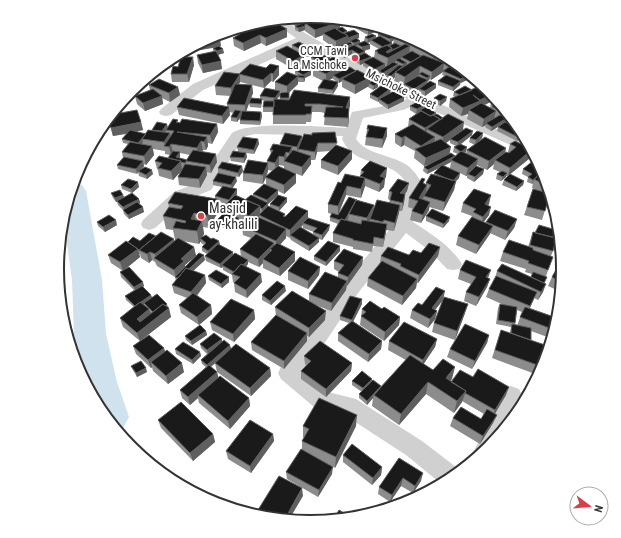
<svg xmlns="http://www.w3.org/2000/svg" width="621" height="538" viewBox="0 0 621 538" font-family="'Roboto Condensed',sans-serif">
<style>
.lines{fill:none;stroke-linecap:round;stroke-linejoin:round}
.river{fill:#cfe2ee;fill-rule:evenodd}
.minor{fill:#d0d0d0;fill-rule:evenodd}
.wall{fill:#8c8c8c;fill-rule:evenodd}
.shaded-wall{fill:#5f5f5f}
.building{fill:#1a1a1a;stroke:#5f5f5f}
.poi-dot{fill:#e63946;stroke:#fff;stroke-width:1.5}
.labels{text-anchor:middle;stroke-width:4;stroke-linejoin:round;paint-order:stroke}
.far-poi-label{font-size:12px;fill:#333;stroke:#fff;text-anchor:end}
.far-street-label{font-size:12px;fill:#333;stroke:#fff}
.poi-label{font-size:14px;fill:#333;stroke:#fff;text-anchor:start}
.rim{fill:none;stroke:#333;stroke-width:2}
</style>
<rect width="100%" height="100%" fill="#fff"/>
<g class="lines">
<!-- river -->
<path class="river" d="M75,183L82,185L86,191L102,280L106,334L117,382L129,417L123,428L119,429L81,373L74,334L72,280L65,229Z"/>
<!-- minor -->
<path class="minor" d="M285,21C361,68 440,106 523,140L530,151L522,150L418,104L403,110L363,118L356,139C367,155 389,154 405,164C411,167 416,174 420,180L413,222C430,233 451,246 462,264L459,269L453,270L447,269L430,251L406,233L358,293L326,341L301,372L328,392L356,399L422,441L456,467L457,469L439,482L406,455L343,414L314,407L281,379L278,373L281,367L312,329L344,283L396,222L404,180C393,163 369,165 354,154C348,150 345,145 342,139L343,136L255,134L246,136L243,139L211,190L186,200L155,228L149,230L143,228L141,224L143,220L174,192L199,182L232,133C247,121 323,127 346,128L352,112L395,104L407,99L364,78L305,44L203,90L171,115L166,116L161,115L159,112L161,109L193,84L296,38L274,23Z
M511,386L519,389L522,395L515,409L489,448L476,457L474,451L503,389Z"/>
</g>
<!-- wall -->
<path class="wall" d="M311,16V20L313,21L321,18L345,23L340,25V28L347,31V32L359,34V38L357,39L360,41V43L364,41L365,37L375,38L378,37V34L408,35L455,67L453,69L458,71V69L471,78L470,79L467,77V80L460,83V85L453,91L438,85V81L445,76L442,75L443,72L431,80L430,79L427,82V83L436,84V88L425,96L419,93V89L413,93L404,88V85L394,81L395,77L391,81L386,79V75L383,77L378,76L379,71L381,70L375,73L363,66V64L360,65L355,61V57H356L352,54L344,58L340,55V52L336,54L334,52V48L323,40V35L315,38L305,31V30L299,32L295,30V26L288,21ZM394,40L393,44L392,45V43L391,42ZM370,42V44L379,49L375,51L374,58H370L365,54L364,51L370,49L368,43Z
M353,24L379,30L368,35L353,27Z
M249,28L253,30L287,29V37L266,46L261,43L244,51L234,46L233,38L238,35L237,33L233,35L228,32Z
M214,35L221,46H220L224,53L218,55L222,69L203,73L198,63L197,55L213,52V48L200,50L198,46Z
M292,45L315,54L308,57L304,56V63L293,69L276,59V51L292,48Z
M311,57L345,69L356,71L371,77L370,82L378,87L373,90L368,87L369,86L355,94L342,87V81L339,83L338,82V86L333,94L318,92V88L323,81L313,76V68L318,65L311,61ZM333,78V79L337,82L329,80Z
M194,65L189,82H172L171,74L178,67Z
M279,66V75L273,82L271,81L264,88L252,85L253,93L251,98L260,99V96L275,90V82L297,75L295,74V70L311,75L305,78V80L304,82H298V84L289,93V99L350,106L349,108V117L348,127L324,125L325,113L320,112H312L311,122H306V124H273V112H263V107L265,101L262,100V103L261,108L250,107L249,103L246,112H261L262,116L260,125L240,124V118L237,122L231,121V117L234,113L229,112L230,115L223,124L179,115L177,107H227V104L230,96L216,95L215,86L239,74ZM240,82L252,85L239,84ZM280,92L282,93H280V100L277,99L280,95Z
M149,85L178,87L180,95L170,102L162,98L163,104L145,111L137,104L135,96L150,90Z
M391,88L390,93L388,94L404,97V101L388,109L379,103V101L378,102L370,98V94Z
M472,90H490L521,138L517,141L497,131L498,127L491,131L485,127L486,125L482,127L467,119L468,114L461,116L449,107L450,99L455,97L453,96L454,92ZM492,101L491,102L490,108L484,105Z
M434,98L446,101L440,106L433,102Z
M425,105V108L472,135L483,133L482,138L477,143L506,148L505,153L508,152L510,144L515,141L530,158L510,174L524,181L523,185L516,191L502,185L504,180L508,176H506V177L501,181L496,179L497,174L500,172L493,169L494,164L487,170L477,165L476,166L484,169L483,174L474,182L467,178V176H466L460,173L459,178L456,181L454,190L443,211L429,207V210L421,223L410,220L412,211L413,209L408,207L409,198L425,184H426V183L434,175V173L439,168L427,174L423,171L424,167L429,164L424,166L414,158L415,151L404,145L401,147L395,143V134L408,127L409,119L420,111L416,114L410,110V106ZM472,135L470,138L469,142L475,145L467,150L466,154L464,153L466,152L467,147L461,144ZM450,140V143L456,146L454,147L453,152L458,154L455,156L450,154L446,143ZM451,162L450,168L444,166Z
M178,120V122L217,124L218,132L212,144L208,143V146L206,150H203L201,152L217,162L211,173L206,172L207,175L200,188L179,185L178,177L180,172L173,180L159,176L158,170L157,169L155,161L168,158L170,155L165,154V151L153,149L154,155L146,165L143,164L144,166L141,170L153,174L147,179L139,176L138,172L137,174L118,169L117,165L123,158L122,152L128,144L123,143L122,139L127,134L113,136L109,123L141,122L143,130L136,132L146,134L153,130H152L167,124V127ZM180,153L190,155L187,160L179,158L180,157Z
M368,125L387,136L382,148L365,145L367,129Z
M302,136V139L337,143L336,145L352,159L338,175L321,168V160L330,151L317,152L315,160H311V164L302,176L290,171L296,174V183L284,194L278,191V195L287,198V202L279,211L285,214L286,217L308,218L329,230L322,240L319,239V242L309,251L291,240L290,238L286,236V238L280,245L295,252V261L280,276L263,268V263L259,267L248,262V264L246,267L262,282L247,298L235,292L234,283L233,282L232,275L223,270V267L221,268L206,261L205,256L207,254L202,251V247L204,245L201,243V241L199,244L183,241L194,247L196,256L185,265V267L205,260L193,271L205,275L206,283L197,296L211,305L212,314L199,325L181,313L179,305L187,298L174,293L172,285L176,281L175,277L157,266L155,262L152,260L149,263L141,258L140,254H139L140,257L124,270L144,286L143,287L152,298L167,304L171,317L140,341L164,348L165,352L184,372L168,384L153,371L152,367L151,368L136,354L133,346L140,341L123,327L120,318L134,307L126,300L125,296L134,290L121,277L120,272L123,271L111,263L108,255L128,242L140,241L156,236L174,239V242L176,240H175L173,230L166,229L163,216L169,207L168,203L215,199V196L222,187L213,185V181H237L232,188L237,194L236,195L245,200L253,196V194L266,185V178L263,184L243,181V173L267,163V161L271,154L270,150L280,145V144ZM279,165L284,166V169L278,167ZM268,170L273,171L266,177L268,171ZM278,195L270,204V207L268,206V204ZM217,201L226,204L225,205L226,213L216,221L217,225L231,231L239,223V220L246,223L242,226L243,235L251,238L240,249L241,256L233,255L220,245L219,241L202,237L204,234L203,227L209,228L218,212ZM303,225V228L314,232L313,234L301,227Z
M258,139L259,144L254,154L246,153L247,157L244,163L231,161L230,157L238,151L237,147Z
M534,157L544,172L549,197L542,220L524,215L533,189H534L532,188L533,183L532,184L527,182L528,177L522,174L523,169L531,163L532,159Z
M218,168L243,171L239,177L218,173Z
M361,170L386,177L385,178L384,187L379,192L365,186L361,198L346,195L338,214L357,200L374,205V208L389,202L390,200L388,199L389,191L409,183L407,191L405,194L404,203L402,211H399L394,231L386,230L383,247L373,246L372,252L353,249V247L333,242V233L338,224L330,221V217L332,214L328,213V204L341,183L360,177Z
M121,185L139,187L132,193L122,189Z
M111,193L123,195L124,197L139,199L140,203L139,204L144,212L129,219L124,214L123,210L118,205L117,202H116L113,198Z
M491,195L488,205L489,215L484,222L486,223V222L517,219L514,228L505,240L490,233L476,254L456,245L458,236L472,216L461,212L463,203Z
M426,216L449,221L443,228L426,221Z
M97,222L117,225L105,232L98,226Z
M533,232L556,238L553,251L551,256L553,257L546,276L543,292L538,300L534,298L530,308L554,317L550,338L531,331V340L544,366L538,375L492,358L501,330L510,333L511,327L496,324L498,308L500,304L504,305L486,297L489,289L495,278L497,271L531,277L532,274L525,272L526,269L500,261L503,252L528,247ZM517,310L522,312L517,326L515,325Z
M340,246V251L326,266L314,260V256Z
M440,247L438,256L418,283H417L416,288L402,305L367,286L368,278L380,263L381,256L409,255L421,253Z
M363,257L362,265L347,286V285L346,290L331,311L313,304L325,320L309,337L307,336V341L284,369L252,350L251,342L276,316L275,307L309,301V294L338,278V273L339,272L334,269V261Z
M320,267L319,275L308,289L288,280V271Z
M460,270L490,279L487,287L476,306L464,301L466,292L471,284L458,279Z
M563,270L559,291L548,286L552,277Z
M208,276L229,277V282L222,288L209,280Z
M286,291L271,305L262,300V295Z
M443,299L465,313L455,340L432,332L434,323L443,300L435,310L437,311L435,319L428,328L410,318L412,310L422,305Z
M362,304L353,321L382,341L381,349L368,362L338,341V333L349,323L340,320V316Z
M362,309H382L400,317L399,325L384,341L360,325Z
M254,310L255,319L234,342L212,330L210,322Z
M206,331L207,335L192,345L186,340L185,336Z
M489,335L487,343L472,369L447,357L450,349Z
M222,339V342L230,345L231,349L270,368L271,376L251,396L217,372L215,363L225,355L211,367L217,372L218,378L249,398L250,406L230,429L199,403L198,398L190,405L182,398L180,390L206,367L202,364L201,360L207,354L201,348L200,344Z
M437,339L435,347L423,364L433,370L452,379L450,381L451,382L473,377L506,395L495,414L493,423L480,444L450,426L453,418L481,419L484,414L462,401V402L454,413L426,394L399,425L372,406L373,398L367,405L359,398V394L362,392L352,385V381L372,382L381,386L406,360L388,350L389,341Z
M175,349L200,352L201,356L193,364L176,354Z
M304,356L352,363L351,371L326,397L301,379V371L306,365L305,364Z
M131,366L147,372L137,377L133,370Z
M521,401L498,435L501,427Z
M158,420L213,434L215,442L193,461L161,428Z
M303,426H356L335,468L332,466V474L318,497L287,479L286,472L302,450V441L304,438L303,437Z
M273,434L274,441L251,473L228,459L226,451Z
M343,455L382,467L381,475L372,485L343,462Z
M399,458L421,481L413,493L401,486L390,502L378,494L379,487Z"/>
<!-- shaded-wall -->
<path class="shaded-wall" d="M311,16V22L296,26V19Z
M340,22V30L323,33V35L315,38V30Z
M340,22L345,23L340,25Z
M305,26V30L299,32L298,28Z
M368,28L379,30L368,35Z
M245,29V30L233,35V31Z
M287,29V37L266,46V38Z
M359,34V38L348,42V38Z
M260,35L261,43L244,51L243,43Z
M348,36V44L336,49V41Z
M376,36L375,40H371L370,42L367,43L368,39Z
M394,36V40L390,43V39Z
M220,38L221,46L200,50L199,45L205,41Z
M360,41V45L357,44V46L354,47V43Z
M392,43V47H383Z
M352,44V48L340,51V52L336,54V49Z
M370,45V49L362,51V47Z
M410,46L409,54L401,57V59L397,61L395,60V62L387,66L388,58L386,52L392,48Z
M223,49L224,53L217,55V51Z
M315,50V54L308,57V53Z
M352,50V54L344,58V53Z
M365,51V55L358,58L359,54Z
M434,53L440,57L435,56V60L433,62Z
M304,55V63L293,69V61Z
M193,57L194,65L189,82L187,74Z
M371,57L370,61L363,62V64L360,65V61Z
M221,61L222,69L203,73L202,65Z
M345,63V71L333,75V78L326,82V74Z
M407,63L406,67L396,73L403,67V64Z
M444,63L443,72L431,80L432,72Z
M385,64V68L375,73V69Z
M398,64V68L383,77V73Z
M450,64L455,67L449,71Z
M279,66V75L273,82V74Z
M420,66L419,75L405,84H404V85L405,77Z
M311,71V75L305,78V80L304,82L303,75Z
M356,71L342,79V81L339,83V79Z
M271,73V81L264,88L263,80Z
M395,73V77L391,81V76Z
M240,74V82L232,97L231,88Z
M467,75V80L461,83V79Z
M298,76V84L287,94V86Z
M430,76L429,80L427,82V85L413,93L414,89L427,81V78Z
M371,77L370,84L369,83V86L355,94V85Z
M461,81L460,85L453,91V87Z
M338,82V86L333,94V90Z
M378,83V87L373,90L374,86Z
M436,84V88L425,96V91Z
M252,85L253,93L245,114V105Z
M178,87L180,95L170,102L169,93Z
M391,88L390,93L381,100L379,99V101L378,102V98Z
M135,89L136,93L126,98L131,91Z
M280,91V95L275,102V98Z
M492,94L496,99L479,108L469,110L468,114L461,116L463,108L480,101V100Z
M162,96L163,104L145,111L143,103Z
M350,97V106L346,116V108Z
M404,97V101L388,109V105Z
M447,97L446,101L440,106V101Z
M425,105L424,109L420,110V111L416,114L417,109Z
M229,107L230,115L223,124L222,116Z
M349,108V117L348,127V118Z
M241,111L242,115L237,122V118Z
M496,111L494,119L486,123V125L482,127L484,119Z
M261,112L262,116L260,125V121Z
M507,118L506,122L491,131L492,127Z
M440,119L438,127L427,129L426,135L424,136L425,128Z
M141,122L143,130L113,136L111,128Z
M464,122L463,130L450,139V140L442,146L443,137Z
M167,124L168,128L166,130V131L163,135L162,131Z
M217,124L218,132L212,144L210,135Z
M387,128V136L382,148L383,139Z
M473,131L472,135L457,147L458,142Z
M170,133L172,141L165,146L164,142Z
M483,133L482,138L475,145L476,140Z
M146,134L142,139L143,143L139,147L138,143Z
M520,135L521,138L517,141L518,137Z
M302,136V144L298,149V153L297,155V147Z
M405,136L404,145L401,147L402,138Z
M207,137L208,146L206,150L204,142Z
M435,137L434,145L420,153L421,146Z
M258,139L259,144L254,154V150Z
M201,141L203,150L198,157L197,148Z
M318,143L317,152L315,160V152Z
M171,144L173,152L171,155L169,147Z
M152,146L154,155L146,165L144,156Z
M292,147V156L290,161L289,153Z
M451,147L449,156L424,166L426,158Z
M467,147L466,152L460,156L461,152Z
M506,148L504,157L495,160L494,164L487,170L489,161Z
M352,151V159L338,175V166Z
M530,151L531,153L530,158L508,176L510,168Z
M180,152V157L177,162L176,157Z
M286,152L287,161H284V157Z
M246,153L247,157L244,163V158Z
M216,154L217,162L211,173L210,165Z
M279,156V165L276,171L275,163Z
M311,156V164L302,176V167Z
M455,156L451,160V162L427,174L428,170Z
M478,159L476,168L468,174L466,176L468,168Z
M143,161L144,166L139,172L138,171V172L137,174L136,169Z
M181,161L182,170L173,180L171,171Z
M268,163V171L263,184V175Z
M242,166L243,171L239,177L238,173Z
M206,167L207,175L200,188L199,179Z
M387,168L386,177L380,184V176Z
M484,169L483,174L474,182L475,177Z
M152,170L153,174L147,179L146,175Z
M543,171L544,173L534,179L533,183L532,184L533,180Z
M460,173L459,178L452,185L453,181Z
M507,173L506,177L501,181L503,177Z
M296,174V183L284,194V185Z
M236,177L237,181L232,189L231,185Z
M365,178V186L361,198V189Z
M385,178L384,187L379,192L380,184Z
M456,181L454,190L443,211L445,202Z
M524,181L523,185L516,191L517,187Z
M138,182L139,187L132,193L131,189Z
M409,183L407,191L405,194L404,203L402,211L403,203L400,193Z
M427,185L426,193L418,207L419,198Z
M347,186L346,195L338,215V206Z
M237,189V194L229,205V200Z
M278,190V195L268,204V207L262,213V209L267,204V200Z
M123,195L125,199L116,202L115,198Z
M491,195L489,204L483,212L485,204Z
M287,198V202L279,211V207Z
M139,199L140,203L125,211L123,207Z
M217,199L218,212L209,228L207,216Z
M430,202L429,210L421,223L423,215Z
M374,205L373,213L367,227V218Z
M400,205L399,213L394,231L395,223Z
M260,206V215L250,225L249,216Z
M143,207L144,212L129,219L128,215Z
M491,207L489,215L481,225L483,217Z
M308,211V219L303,223V225L292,236L290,235V230Z
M194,213L197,226L191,219Z
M349,214L348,219L344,226L345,221Z
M450,217L449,221L443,228L444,224Z
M239,218V223L231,231V227Z
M517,219L514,228L505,240L508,231Z
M116,220L117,225L105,232L103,227Z
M202,221L204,234L201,239L200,238L201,241L199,244L197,231Z
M387,224L386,232L383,247L384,239Z
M330,225L329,230L322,240V235Z
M493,226L490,234L476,254L479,245Z
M286,229V238L276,249V241Z
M319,238V242L309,251V246Z
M174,239L175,247L156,259L155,254Z
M219,241L220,246L209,255L208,251Z
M274,243L275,251L270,249L271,255L263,259V263L259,267L258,259Z
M340,246V251L326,266V262Z
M194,247L196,256L185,265L186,270L176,278L174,270L181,259Z
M440,247L438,256L418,283L419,275Z
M138,249L140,257L123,271L120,262Z
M150,252L152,260L149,263L147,254Z
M233,252L234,257L222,265L223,267L221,268L220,264Z
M295,252V261L280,276L279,268Z
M204,255L205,260L180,283L179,279Z
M363,257L362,265L347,286L348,277Z
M248,260V264L236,276L235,272Z
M320,267L319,275L308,289V281Z
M491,270L488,278L486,277Z
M261,274L262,282L247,298L246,290Z
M205,275L206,283L193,300L191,292Z
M229,277V282L222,288L221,284Z
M417,279L416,288L402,305L403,296Z
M490,279L487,287L476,306L479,297Z
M347,281L346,290L331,311L332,303Z
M143,282L144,286L136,292L134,287Z
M546,284L543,292L538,300L541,292Z
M285,286L286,291L271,305L270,301Z
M445,291L443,300L430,316L432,308Z
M537,292L533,301L527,314L530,306Z
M151,295L153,299L144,303V305L136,310L135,306Z
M362,299V304L352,324V320Z
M468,304L465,313L455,340L457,331Z
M211,305L212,314L199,325L197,317Z
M169,308L171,317L140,341L137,333Z
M149,309L152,318L139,327L137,319Z
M254,310L255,319L234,342L233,334Z
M326,311L325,320L309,337V328Z
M437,311L435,319L428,328L430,319Z
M400,317L399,325L384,341L385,332Z
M206,331L207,335L192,345L191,341Z
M307,333V341L284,369V361Z
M489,335L487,343L472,369L475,361Z
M222,339V343L208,354L207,350Z
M437,339L435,347L421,368L423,360Z
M382,341L381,349L368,362L369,354Z
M230,345L231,349L208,369L207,365Z
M164,348L166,356L151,362L152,367L151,368L148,360Z
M200,352L201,356L193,364L192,360Z
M182,363L184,372L168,384L166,376Z
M352,363L351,371L326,397V389Z
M455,367L452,379L443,390L446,378Z
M146,368L147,372L137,377L136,373Z
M270,368L271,376L251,396L250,388Z
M217,372L219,380L198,395V398L190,405L188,397Z
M372,379V383L362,393L363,388Z
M428,382L426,394L399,425L401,414Z
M509,387L506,395L492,418L495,410Z
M466,391L462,402L454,413L457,401Z
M374,395L373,398L367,405V401Z
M249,398L250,406L230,429L228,421Z
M357,415L356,426L335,468L336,457Z
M497,415L493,423L480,444L483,436Z
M213,434L215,442L193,461L190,453Z
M273,434L274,441L251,473L250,466Z
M333,467L332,474L318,497L319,490Z
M382,467L381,475L372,485L373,478Z
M423,473L421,481L413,493L415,486Z
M403,478L401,486L390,502L392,495Z
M302,488L303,496L290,518L286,517Z"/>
<!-- building -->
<path class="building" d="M321,18L339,22H340L315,30L305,23Z
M312,20L313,21L305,23V26L298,28L295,26Z
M276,23L287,29L266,38L260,35L243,43L233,38L240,34L237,33L245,29L249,28L253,30L267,25Z
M342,27L347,31L342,33L336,29Z
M335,28L348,36L336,41L323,33Z
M354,30L359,34L348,38V36L344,33Z
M384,31L398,33L390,39L378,34Z
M398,33L408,35L434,53L394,36Z
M218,34L220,38L205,41L214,35Z
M372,34L376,36L368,39L365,37Z
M380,36L392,43L383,47L371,40Z
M356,38L360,41L354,43L350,41Z
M365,41L370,45L362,47L357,44Z
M299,42L315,50L308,53L292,45Z
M350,42L352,44L336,49L334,48Z
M395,43L401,46L392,50V48L389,46Z
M405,44L410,46L388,58L377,53L378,52L375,51L386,45L392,48L386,52L388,53Z
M354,45L365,51L359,54L352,50L344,53L340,51Z
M219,46L223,49L217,51L213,48Z
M287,46L304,55L293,61L276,51Z
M216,51L221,61L202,65L197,55Z
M412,51L421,56L411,62L401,57Z
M319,53L330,58L322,63L311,57Z
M365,53L371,57L360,61L355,57Z
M423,55L444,63L432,72L420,66L405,77L395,72Z
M437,55L445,61L435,56Z
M181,57H193L187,74H171L173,66L178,67Z
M333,57L345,63L326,74L313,68Z
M373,57L385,64L375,69L363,62Z
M399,58L407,63L403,64L395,60Z
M393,62L398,64L383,73L379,71Z
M250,64L266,68L270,64L279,66L273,74L271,73L263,80L239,74Z
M399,65L403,66L391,76L387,75Z
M303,66L311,71L303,75L295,70Z
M350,67L356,71L339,79L333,75Z
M449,67L467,75L461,79L443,71Z
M357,70L371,77L355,85L342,79Z
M224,72L240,74L231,88L215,86Z
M287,72L298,76L287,86L275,82Z
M422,72L430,76L427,78L419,74Z
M297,75H298L305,76L304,78L298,77V76Z
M446,75L461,81L453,87L438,81Z
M418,76L428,80L414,89L404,84Z
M159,79L178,87L169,93L149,85Z
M324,79L338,82L333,90L318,88Z
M373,80L378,83L374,86L369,83Z
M430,81L436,84L425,91L419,89Z
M235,84L252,85L245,105L227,104Z
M382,85L391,88L378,98L370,94Z
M482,85L490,90L492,94L480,100L473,95L480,101L463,108L450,99Z
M465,86L472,90L460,95L454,92Z
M265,88L280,91L275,98L260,96Z
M153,89L162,96L143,103L135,96Z
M294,90L350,97L346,108H349L348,118L324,117L326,107H343L320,104H305V106H312L311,114H306V115H273L274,99L289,100Z
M394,91L404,97L388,105L379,99Z
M289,92V98H280V93Z
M440,94L447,97L440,101L434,98Z
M184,98L229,107L222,116L177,107Z
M251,98L262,99L261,104L249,103Z
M495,99L503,111L492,107L497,104L491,102Z
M264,101H274V107H263Z
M419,101L425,105L417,109L410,106Z
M481,103L496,111L484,119L469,110Z
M426,107L436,113L430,116L420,110Z
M137,110L141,122L111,128L110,123L115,114Z
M235,110L241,111L237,118L231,117Z
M242,111L261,112L260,121L240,120Z
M421,111L431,116L433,115L440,119L425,128L409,119Z
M437,114L443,118L440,120V119L433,115Z
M448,114L464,122L443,137L427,129Z
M500,115L507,118L492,127L486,123Z
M173,119L178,120L176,122L180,123L182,119L217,124L210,135L177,132L207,137L204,142L201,141L197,148L171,144L169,147L164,146L174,131L166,130Z
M509,119L513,125L506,121Z
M157,122L167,124L162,131L152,130Z
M505,122L513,126L520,135L518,137L498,127Z
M413,124L435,137L421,146L405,136L402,138L395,134Z
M368,125L387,128L383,139L366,137L369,129H367Z
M466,128L473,131L458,142L450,139Z
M130,130L146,134L138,143L122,139Z
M148,130L170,133L164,142L142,139Z
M477,131L483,133L476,140L470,138Z
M335,132L337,143H318L315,152L298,149L304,134L312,135V133Z
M285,133L302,136L297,147L280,144Z
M243,137L258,139L254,150L237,147Z
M485,137L506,148L489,161L467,150Z
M441,139L451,147L426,158L415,149Z
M515,141L527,147L530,151L510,168L495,160L506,152L509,153L516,147L510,144Z
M130,142L152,146L144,156L122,152Z
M273,144L292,147L289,153L286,152L284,157L279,156L275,163L267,161L273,150H270Z
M460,144L467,147L461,152L454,147Z
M336,145L352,151L338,166L321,160Z
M193,150L216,154L210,165L186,161Z
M293,150L311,156L302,167L284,161Z
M173,151L180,152L176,157L187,160L185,163L181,162V161L168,158Z
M233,151L246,153L244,158L230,157Z
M461,151L478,159L468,168L451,160Z
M451,153L455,156L428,170L424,167Z
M159,156L181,161L171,171L158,168L162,163L155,161Z
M124,157L143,161L136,169L117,165Z
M534,157L537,161L532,159Z
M248,160L268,163L263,175L243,173Z
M370,161L387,168L380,176L385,178L380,184L360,176L364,172L361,170Z
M533,161L539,164L543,171L533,180L528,177L532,174L523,169Z
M222,162L242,166L238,173L218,168Z
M185,164L206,167L199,179L178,177Z
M442,165L460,173L453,181L434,173Z
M278,166L296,174L284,185L265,177Z
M476,166L484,169L475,177L468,174Z
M145,167L152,170L146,175L138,171Z
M502,171L507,173L503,177L497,174Z
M544,172L547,186L534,179Z
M218,173L236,177L231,185L213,181Z
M345,174L365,178L361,189L347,186L338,206L328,204L338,182L341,183Z
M431,174L456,181L445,202L424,196L431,185L426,183Z
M510,174L524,181L517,187L504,180Z
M422,178L425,179L423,183L427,185L419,198L430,202L423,215L412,211L418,201L409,198Z
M128,179L138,182L131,189L121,185Z
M398,179L409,183L400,193L405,194L403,203L390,200L392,192L389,191Z
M264,184L278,190L267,200L253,194Z
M223,186L237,189L229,200L215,196Z
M474,189L491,195L485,204L491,207L483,217L473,212L476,209L463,203Z
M533,189L548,193L549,197L545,211L527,207Z
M120,190L123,195L115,198L111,193Z
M175,192L217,199L207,216L194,213L191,219L202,221L197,231L173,228L176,221L185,223L186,221L163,216L169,207L181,209L183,206L168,203Z
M132,193L139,199L123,207L117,201Z
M235,195L260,206L249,216L225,205Z
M251,195L268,203L262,209L260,207V206L245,200Z
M278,195L287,198L279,207L270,204Z
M349,197L357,200H356L345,220L341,219L340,220L330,217L332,213L338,215Z
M356,200L374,205L367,218L349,214Z
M377,200L400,205L395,223L384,220L383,222L370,219Z
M137,202L143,207L128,215L123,210Z
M268,206L285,214L283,216L285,217L296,206L308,211L290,230L259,215Z
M432,209L450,217L444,224L426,216Z
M495,210L517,219L508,231L486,222Z
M225,212L239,218L231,227L216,221Z
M109,215L116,220L103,227L97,222Z
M253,215L286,229L276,241L242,226Z
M472,217L493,226L479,245L458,236Z
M308,218L330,225L322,235L313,232L317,228L303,223Z
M341,219L361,224L362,220L387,224L384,239L374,237L373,244L353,240V239L333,233Z
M539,225L556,230L557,235L556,238L535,233Z
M300,227L319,238L309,246L290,235Z
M161,232L174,239L155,254L150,252L147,254L139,250Z
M533,232L556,238L553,251L530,245Z
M149,233L156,236L139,250L128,242L133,237L140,241Z
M256,234L274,243L258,259L240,249Z
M206,235L211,239L213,238L219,241L208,251L202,247L206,243L200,238Z
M178,238L194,247L181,259L184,261L174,270L154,258Z
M509,240L533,248V250L553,257L548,270L528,263L529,261L503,252Z
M126,241L138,249L120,262L108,255Z
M328,241L340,246L326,262L314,256Z
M277,243L295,252L279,268L263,259L272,250L270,249Z
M429,243L440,247L419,275L400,266L401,264L381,256L388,247L409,255L413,250L421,253Z
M218,244L233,252L220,264L205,256Z
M344,249L363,257L348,277L338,273L344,265L334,261Z
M199,253L204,255L189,269L186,268L178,278L175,277Z
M235,253L248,260L243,265L241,264L234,272L222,265Z
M300,257L320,267L308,281L288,271Z
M466,260L491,270L486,277L490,279L479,297L466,292L476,277L460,270Z
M382,261L417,279L403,296L368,278Z
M241,264L261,274L246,290L234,283L240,277L232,274Z
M502,264L546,284L541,292L497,271Z
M129,267L143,282L134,287L120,272Z
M186,268L205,275L191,292L172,285Z
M557,268L563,270L561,282L552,277Z
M216,270L229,277L221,284L208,276Z
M325,272L347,281L332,303L309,294Z
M533,272L547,277L544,283L531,277Z
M496,276L537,292L530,306L489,289Z
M277,281L285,286L270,301L262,295Z
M142,286L151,295L135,306L125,296Z
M436,287L445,291L432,308L437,311L430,319L412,310L418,303L422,305Z
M292,291L326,311L309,328L275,307Z
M193,293L211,305L197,317L179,305Z
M157,294L167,304L165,306L163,304L153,312L144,303Z
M350,296L362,299L352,320L340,316Z
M444,297L468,304L457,331L434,323Z
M231,299L254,310L233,334L210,322Z
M370,301L382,309L384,307L400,317L385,332L361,316L366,312L362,309Z
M140,302L149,309L137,319L140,322L163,304L169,308L137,333L120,318Z
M500,304L517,307L515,323L498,320Z
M525,307L554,317L552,329L520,317Z
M276,315L307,333L284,361L251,342Z
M352,321L382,341L369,354L338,333Z
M404,322L437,339L423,360L389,341Z
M465,324L489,335L475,361L450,349Z
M512,324L531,328V340L511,333Z
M200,325L206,331L191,341L185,336Z
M501,330L548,346L543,367L495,350Z
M214,333L222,339L207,350L200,344Z
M149,335L164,348L148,360L133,346Z
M224,340L230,345L207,365L201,360Z
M320,341L352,363L326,389L301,371L311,361L304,356Z
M183,342L200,352L192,360L175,349Z
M236,344L270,368L250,388L215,363Z
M167,350L182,363L166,376L151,362Z
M410,355L433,370L443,359L455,367L446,378L466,391L457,401L428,382L401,414L374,395Z
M141,361L146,368L136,373L131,366Z
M209,365L217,372L188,397L180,390Z
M478,369L509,387L495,410L465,393L466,391L451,382L460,370L473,377Z
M362,371L372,379L363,388L352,381Z
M220,376L249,398L228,421L198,395Z
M373,380L381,386L367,401L359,394Z
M319,398L357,415L336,457L302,441L309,429L303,426Z
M520,400L521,401L502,428L501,427Z
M181,402L213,434L190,453L158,420Z
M461,407L481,419L487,409L497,415L483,436L453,418Z
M250,420L273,434L250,466L226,451Z
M352,444L382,467L373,478L343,455Z
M301,449L333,467L319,490L286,472Z
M399,458L423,473L415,486L403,478L392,495L379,487Z
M279,476L302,488L286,517L262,512L258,510Z
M339,510L347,515L335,517Z"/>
<!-- markers -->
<g class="poi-dot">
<circle cx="355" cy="58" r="4"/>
<circle cx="201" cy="216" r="4"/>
</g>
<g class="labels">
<!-- far-poi labels -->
<g class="far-poi-label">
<text x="347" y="55">CCM Tawi<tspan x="347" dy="14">La Msichoke</tspan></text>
</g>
<!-- far-street labels -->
<g class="far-street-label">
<text transform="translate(401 89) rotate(26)" y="4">Msichoke Street</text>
</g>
<!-- poi labels -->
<g class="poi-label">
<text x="209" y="213">Masjid<tspan x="209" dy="16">ay-khalili</tspan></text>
</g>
</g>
<!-- crop -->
<path d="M0 0H621V538H0ZM64 269a246 246 0 1 1 492 0a246 246 0 1 1-492 0Z" fill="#fff" fill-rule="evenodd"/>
<path class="rim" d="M64 269a246 246 0 1 1 492 0a246 246 0 1 1-492 0Z"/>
<!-- north arrow -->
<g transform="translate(589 506) rotate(106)"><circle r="19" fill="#ffffff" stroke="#adadad"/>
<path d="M0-3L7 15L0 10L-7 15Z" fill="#e63946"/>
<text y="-6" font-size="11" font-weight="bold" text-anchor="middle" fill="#333333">N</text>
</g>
</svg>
